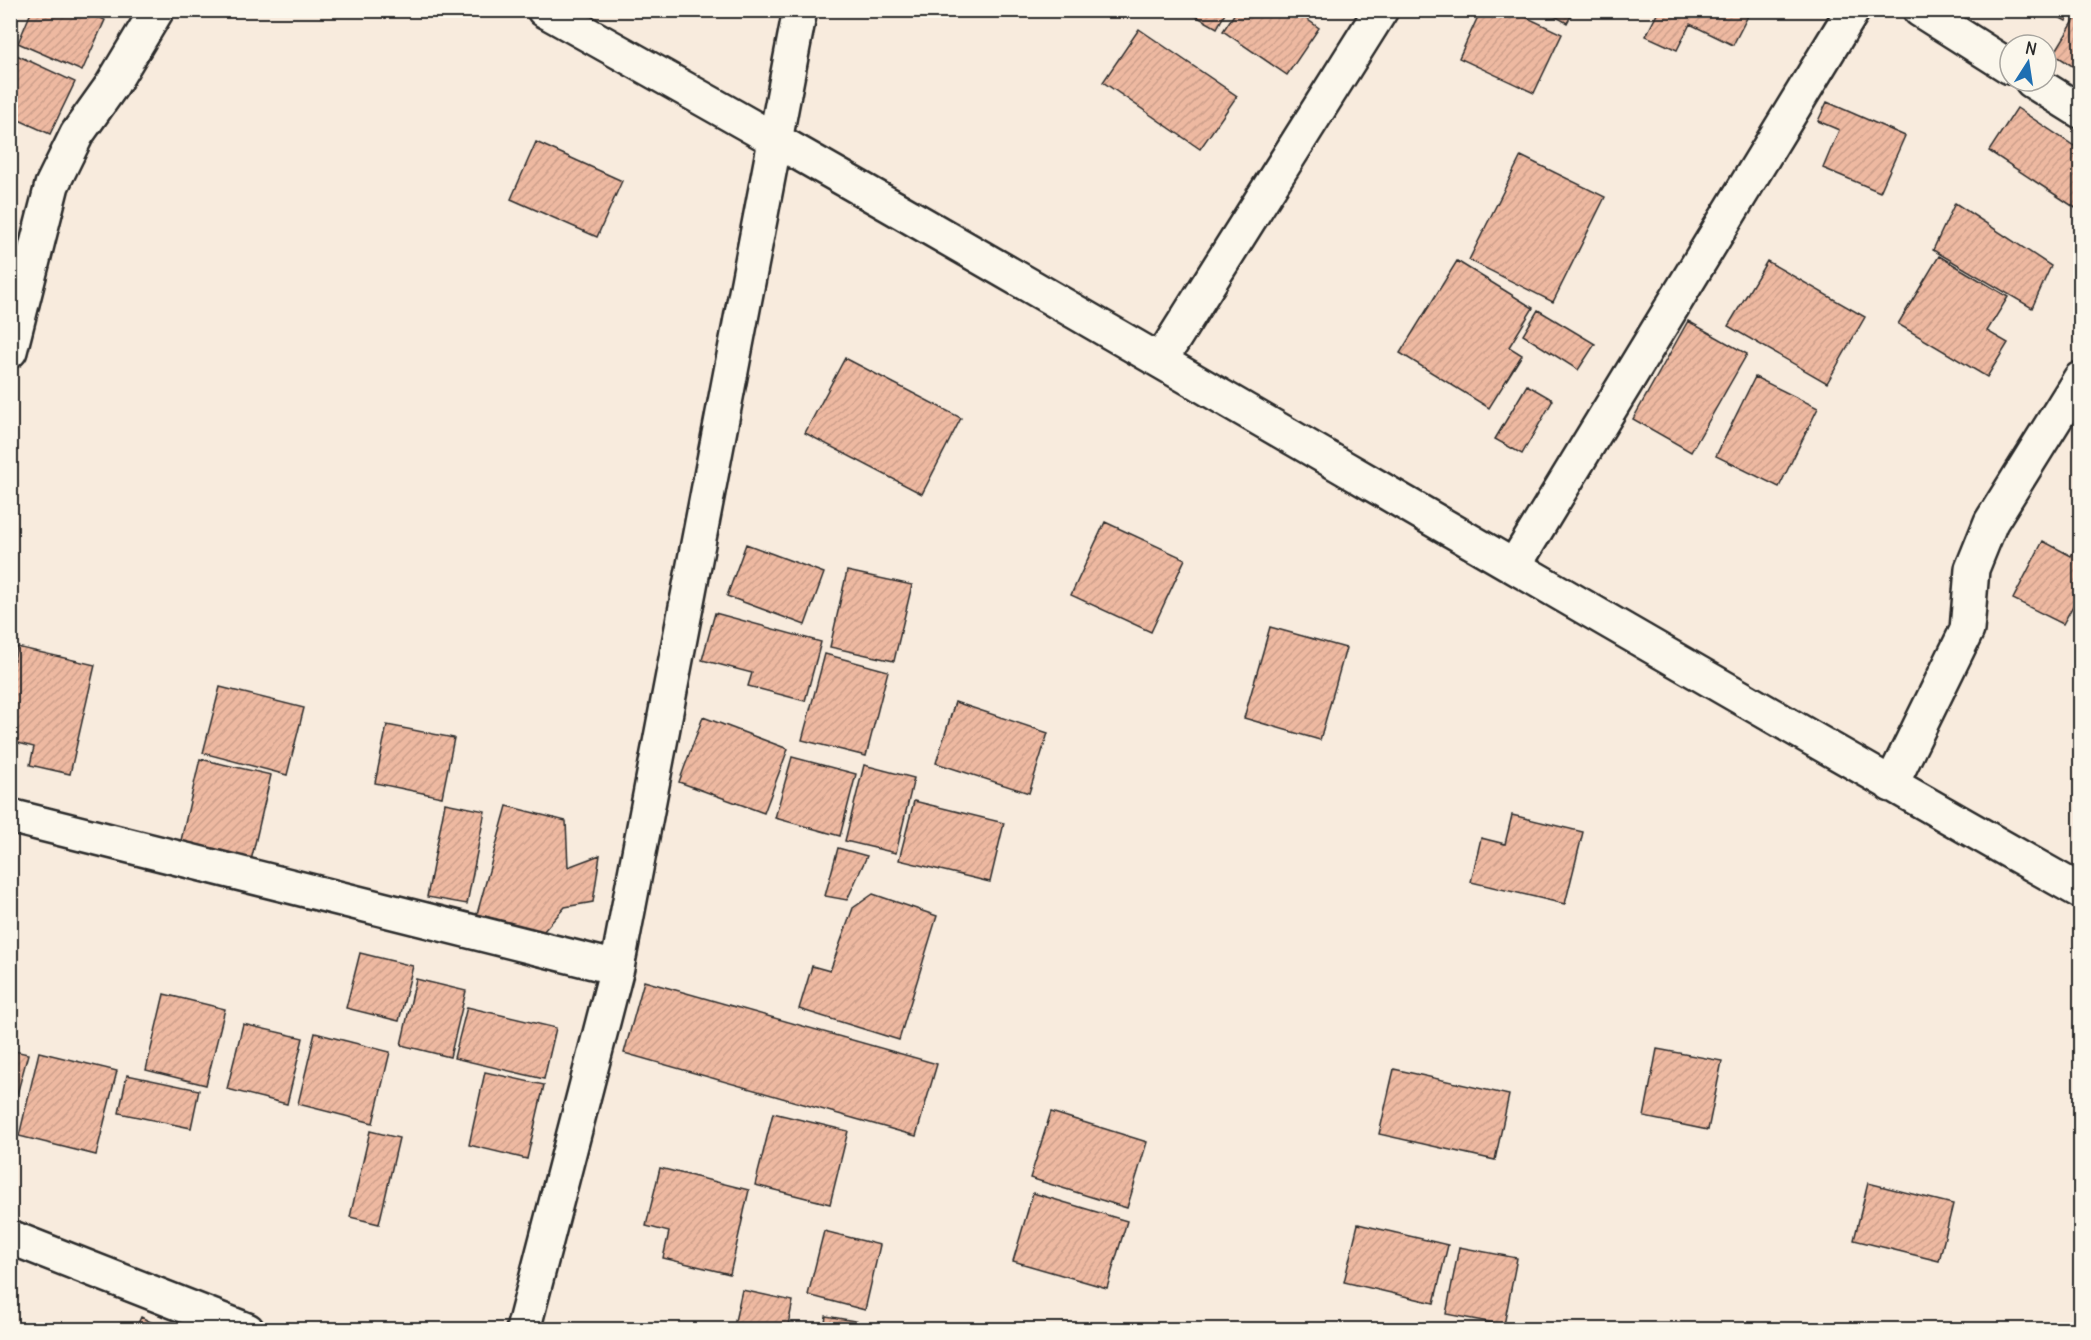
<svg xmlns="http://www.w3.org/2000/svg" width="2091" height="1340" viewBox="0 0 2091 1340" font-family="Delius,sans-serif">
<style>
.building{fill:url(#building-hatch);stroke:#2b2b2b;stroke-width:1.5}
.lines{fill:none;stroke-linecap:round;stroke-linejoin:round}
.minor-casing{stroke:#2b2b2b;stroke-width:38}
.minor{stroke:#fbf7ec;stroke-width:33}
</style>
<defs>
<pattern id="building-hatch" width="6" height="6" patternUnits="userSpaceOnUse" patternTransform="scale(1.5)"><rect width="6" height="6" fill="#eeb9a1"/><path d="M-1 1l2-2M0 6l6-6M5 7l2-2" fill="none" stroke="#cc9f8b"/></pattern>
</defs>
<rect width="100%" height="100%" fill="#f8ebdd"/>
<filter id="ink" filterUnits="userSpaceOnUse"><feTurbulence type="fractalNoise" baseFrequency=".0167" numOctaves="2"/><feDisplacementMap in="SourceGraphic" scale="12" xChannelSelector="R" yChannelSelector="G"/><feConvolveMatrix kernelMatrix="1 2 1 2 8 2 1 2 1" color-interpolation-filters="sRGB"/></filter>
<g filter="url(#ink)">
<!-- building -->
<path class="building" d="M32,10H83L105,20L82,71L18,43Z
M1185,10H1227L1217,28Z
M1237,10H1294L1319,28L1287,75L1223,31Z
M1481,10H1511L1562,34L1534,93L1459,58Z
M1544,10H1574L1567,23Z
M1650,10H1751L1733,45L1690,24L1677,50L1646,36L1657,14Z
M2046,10H2072L2066,21Z
M2080,11V71L2054,54Z
M1139,29L1237,96L1200,149L1103,82Z
M10,52L75,82L50,134L10,116Z
M1827,102L1905,136L1880,192L1823,168L1839,130L1818,121Z
M2017,108L2080,150V211L1989,151Z
M536,142L622,181L597,237L511,199Z
M1521,156L1605,197L1553,302L1469,260Z
M1955,203L2051,266L2032,308L1933,250Z
M1939,256L2008,297L1987,331L2008,343L1987,377L1898,324Z
M1457,261L1533,308L1509,347L1522,355L1489,408L1400,353Z
M1767,261L1865,317L1827,383L1728,326Z
M1538,310L1595,344L1578,370L1523,335Z
M1688,321L1747,354L1691,452L1633,419Z
M845,358L961,418L922,494L805,433Z
M1755,377L1818,408L1779,487L1716,456Z
M1527,385L1553,400L1522,454L1495,439Z
M1105,522L1185,559L1151,632L1071,595Z
M2080,538V607L2074,604L2063,624L2013,599L2043,541L2071,556Z
M746,544L824,573L805,625L727,596Z
M847,571L912,585L894,661L830,647Z
M715,613L821,642L805,701L748,686L752,673L702,660Z
M1270,627L1346,648L1320,740L1244,718Z
M17,647L95,665L70,774L30,765L34,747L10,741V676Z
M825,654L888,671L866,756L802,740Z
M220,687L304,708L287,775L203,753Z
M955,702L1048,733L1029,793L936,763Z
M703,717L788,749L764,813L679,782Z
M387,725L454,738L442,797L375,783Z
M792,757L856,774L840,836L775,818Z
M200,759L271,775L250,865L179,849Z
M864,765L914,778L896,853L845,841Z
M914,801L1004,823L990,882L899,860Z
M445,803L485,811L467,904L427,897Z
M507,806L566,821L568,867L600,855L593,902L565,907L543,932L477,914Z
M1512,815L1583,832L1565,904L1471,882L1481,838L1505,844Z
M838,848L867,856L847,900L825,896Z
M873,894L937,916L899,1040L799,1009L812,966L830,971L853,908Z
M360,953L413,966L399,1021L346,1008Z
M416,979L466,991L450,1057L401,1045Z
M644,981L937,1064L916,1136L624,1053Z
M164,994L225,1009L206,1085L146,1070Z
M467,1007L556,1028L544,1079L454,1058Z
M243,1024L303,1038L287,1104L227,1089Z
M315,1033L390,1052L373,1123L298,1104Z
M1657,1049L1722,1061L1708,1130L1644,1117Z
M10,1050L28,1054L10,1120Z
M39,1052L117,1071L96,1155L19,1136Z
M1394,1069L1509,1095L1495,1160L1379,1134Z
M485,1072L544,1085L527,1159L469,1145Z
M127,1075L199,1090L191,1128L119,1113Z
M1051,1112L1147,1142L1127,1208L1030,1178Z
M773,1113L848,1131L830,1204L755,1185Z
M370,1131L399,1138L379,1224L350,1217Z
M660,1168L749,1190L730,1274L663,1258L669,1232L646,1226Z
M1868,1183L1953,1204L1939,1261L1854,1240Z
M1033,1193L1127,1221L1107,1288L1013,1261Z
M1358,1224L1448,1245L1434,1303L1344,1282Z
M824,1231L880,1245L865,1310L808,1295Z
M1459,1247L1517,1258L1504,1325L1446,1314Z
M742,1290L793,1301L787,1330H733Z
M826,1316L884,1326L883,1330H824Z
M141,1317L166,1330H135Z"/>
<g class="lines">
<defs>
<path id="minor" d="M544,10C1061,297 1566,602 2080,891
M1920,10L2010,67
M2032,81L2080,111
M10,351L52,185L77,134L112,85L157,10
M1160,361L1381,10
M1514,566L1853,10
M1891,785L1967,630L1972,569L1991,522L2080,379
M10,816L617,968
M10,1237L247,1330
M523,1330L617,968L800,10"/>
</defs>
<!-- minor casing -->
<use href="#minor" class="minor-casing"/>
<!-- minor -->
<use href="#minor" class="minor"/>
</g>
</g>
<!-- margin -->
<rect width="2091" height="1340" fill="none" stroke="#fbf7ec" stroke-width="36"/>
<rect x="18" y="18" width="2055" height="1304" fill="none" stroke="#2b2b2b" stroke-width="2" filter="url(#ink)"/>
<!-- north arrow -->
<g transform="translate(2028 63) rotate(12)"><circle r="28" fill="#fbf7ec" stroke="#a8a59f" stroke-width="1.5"/>
<path d="M0-4.5L10 22L0 15L-10 22Z" fill="#1f6fb2"/>
<text y="-9" font-size="16" font-weight="bold" text-anchor="middle" fill="#2b2b2b">N</text>
</g>
</svg>
